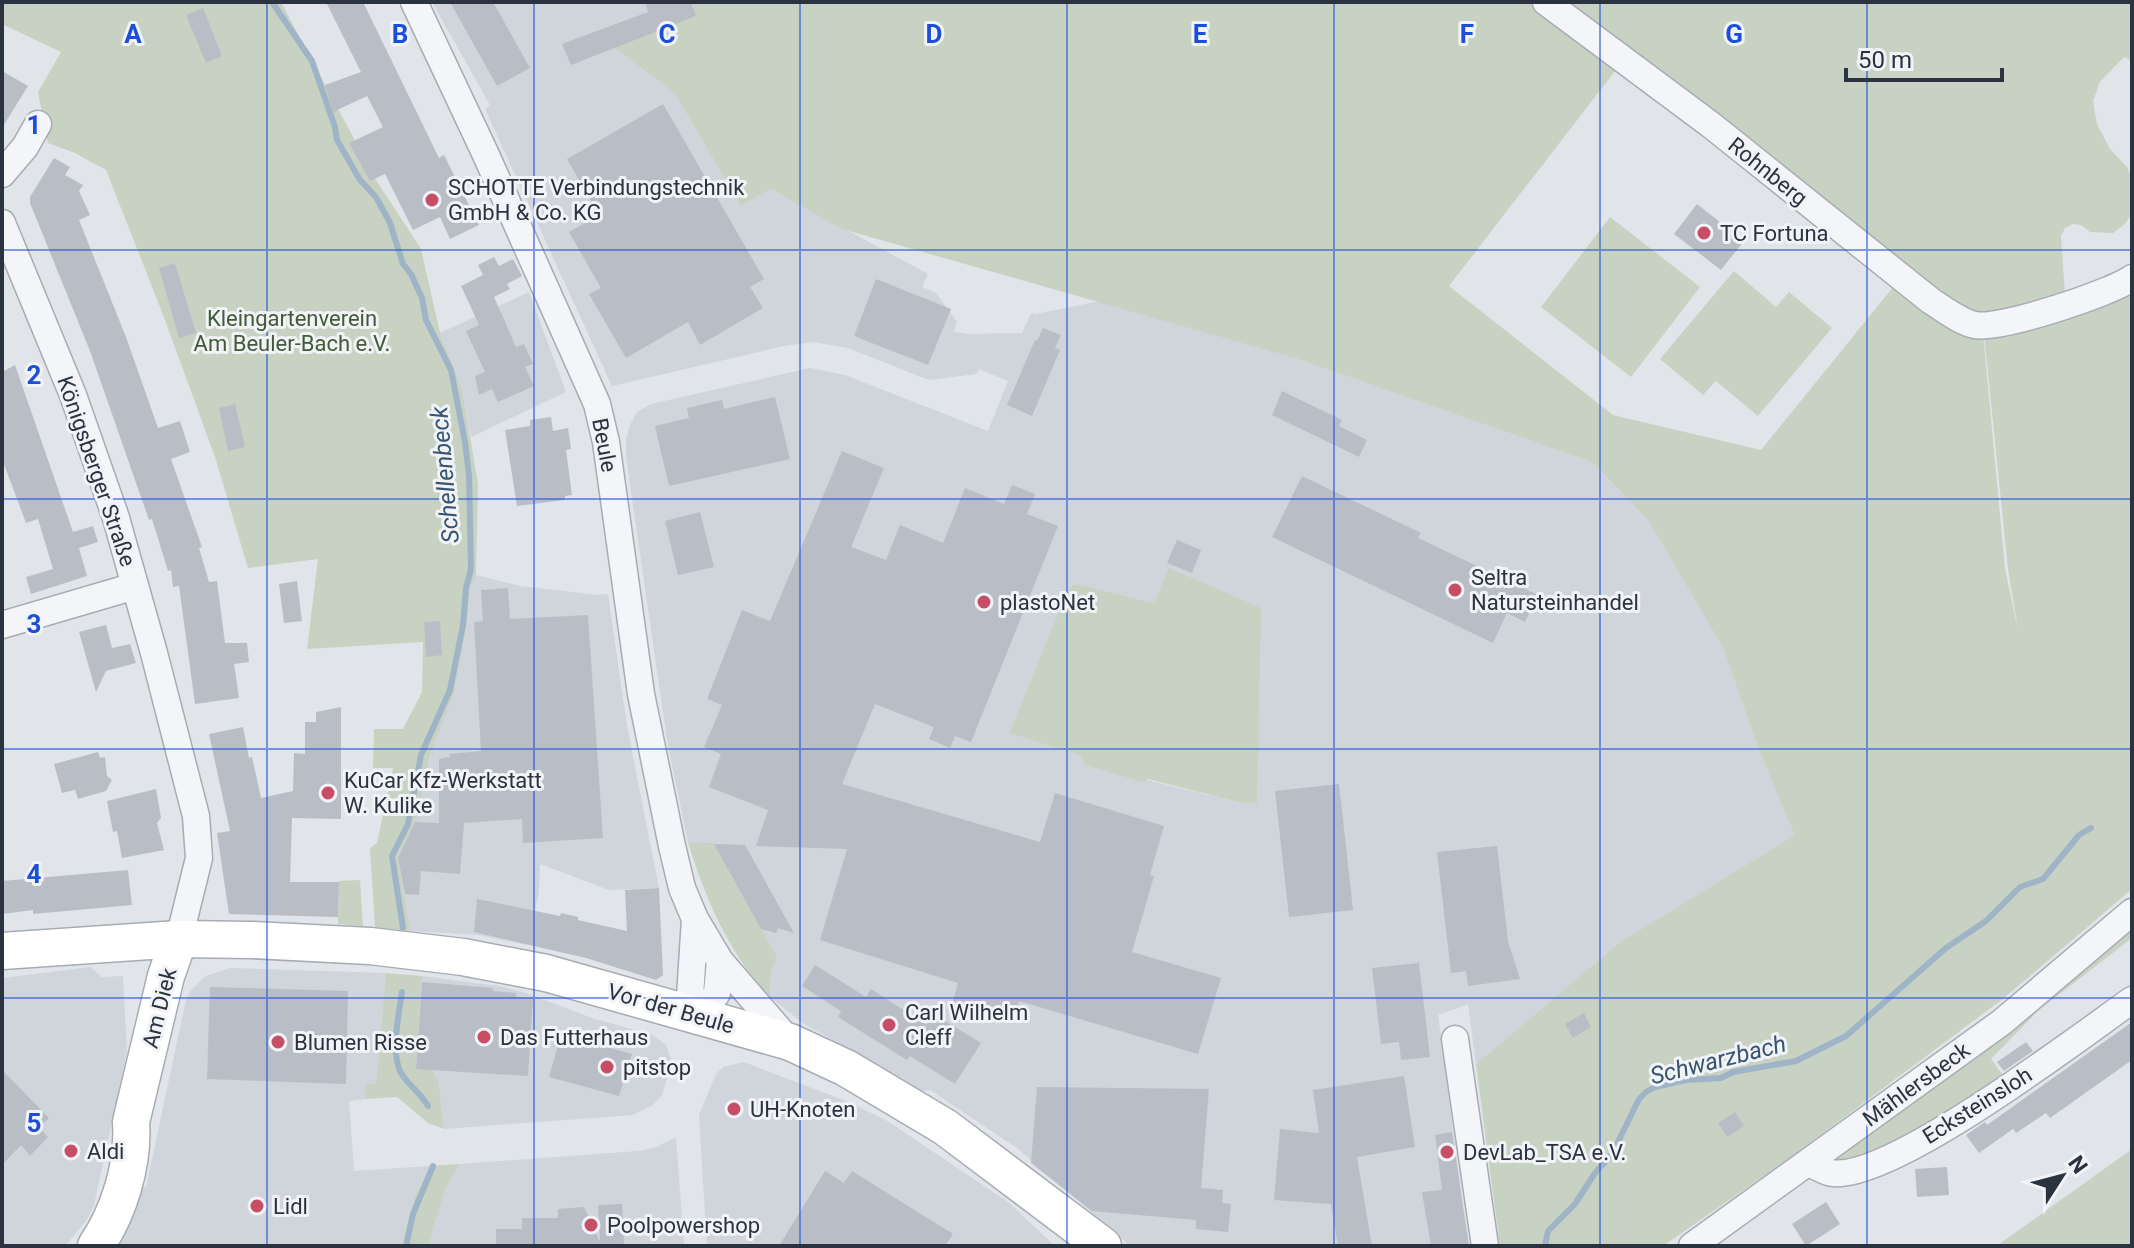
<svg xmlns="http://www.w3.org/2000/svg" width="2134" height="1248" viewBox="0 0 2134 1248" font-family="Roboto,sans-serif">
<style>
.built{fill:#d0d4db;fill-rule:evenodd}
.green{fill:#c8d2c3}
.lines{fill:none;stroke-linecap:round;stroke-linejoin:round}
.stream{stroke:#9fb4c7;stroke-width:6}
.building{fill:#b9bec6}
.street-casing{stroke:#a7acb3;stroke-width:29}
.secondary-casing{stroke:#a7acb3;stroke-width:39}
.street{stroke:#f4f5f8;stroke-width:26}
.secondary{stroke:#fff;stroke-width:36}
.grid{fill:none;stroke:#1d4ed8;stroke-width:2;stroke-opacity:0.55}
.poi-dot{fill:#c64f66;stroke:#f1f3f7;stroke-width:3}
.labels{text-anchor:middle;stroke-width:6;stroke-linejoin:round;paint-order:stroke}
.street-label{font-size:22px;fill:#2b3340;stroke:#f1f3f7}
.poi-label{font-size:22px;fill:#2b3340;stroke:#f1f3f7;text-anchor:start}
.park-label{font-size:22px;fill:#415b39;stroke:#f1f3f7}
.water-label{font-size:24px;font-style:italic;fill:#375471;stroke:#f1f3f7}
.grid-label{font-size:26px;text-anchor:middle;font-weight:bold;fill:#1d4ed8;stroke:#f1f3f7;stroke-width:6;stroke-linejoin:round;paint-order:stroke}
</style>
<rect width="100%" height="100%" fill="#e1e5e9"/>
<!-- built -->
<path class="built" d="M432,2H692L697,16L613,47L675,94L741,206L771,189L928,274L922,287L936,293L957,322L954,332L968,334L1022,333L1031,313L1036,314L1100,301L1295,358L1592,462L1648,520L1723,648L1760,753L1796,835L1620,942L1476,1064L1468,1004L1438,1015L1468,1246H1130L1017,1148L930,1090L921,1091L907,1084L870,1060L804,1024L770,997L771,972L776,957L714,843L688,842L667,740L626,457V439L630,425L637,412L651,404L810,368L845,375L988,431L1008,381L979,369L976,374L929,380L848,348L814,342L784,346L612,386L485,109L490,105ZM1170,569L1204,585L1257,804L1242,803L1085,765L1081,756L1009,733L1061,606L1072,585L1078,584L1154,603Z
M529,292L566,392L471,437L462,389L440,333Z
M476,575L520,586L598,595L608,594L627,726L659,888L609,890L540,864L539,892L527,945L478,935L410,931L398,857L417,818L430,755L454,694L467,625L470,589Z
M90,967L102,977L123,976L127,1052L94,1205L86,1221L65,1246H2V978Z
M230,968L386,973L376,1084L367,1099L349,1101L354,1171L430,1166L415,1196L402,1246H120L132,1216L139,1188L146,1187L186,1000L191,990L206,976Z
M422,976L499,986L526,993L592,1018L653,1035L666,1045L672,1061L662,1095L653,1105L633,1115L444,1129L439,1084L416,1068Z
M744,1062L851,1103L889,1122L1008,1202L1055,1246H707L699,1115L716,1074L723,1067Z
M676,1137L684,1246H428L446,1187L460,1164L638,1151L657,1147Z"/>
<!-- green -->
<path class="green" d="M2,2H281L376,180L421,249L440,333L462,389L478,484L476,575L470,589L467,625L454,694L430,755L417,818L398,857L410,931L375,928L370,848L377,843L393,768H373L374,729H403L422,692L423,642L307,649L318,559L248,568L215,457L162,312L106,170L75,153L48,143L38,92L61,52L2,24Z
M692,2H1540L1622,62L1449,286L1613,415L1761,450L1898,281L1965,330V336L1983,333L2005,569L2018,630L2008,569L1984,334L2132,287V889L2004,998L1787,1160L1663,1246H1500L1476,1064L1620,942L1795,835L1760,753L1723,648L1648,520L1592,462L1295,358L842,229L771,189L741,206L675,94L612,46L696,16Z
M1558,2H2132V61L2124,57L2100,82L2093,101L2097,124L2110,149L2127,167L2132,178V213L2125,224L2113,233L2090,232L2081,225L2073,224L2065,228L2061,236L2065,295L1980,316L1954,309Z
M1610,217L1700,287L1631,377L1541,307Z
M1734,271L1776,307L1789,292L1832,328L1758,416L1716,381L1703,395L1660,359Z
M1169,568L1261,608L1257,804L1242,803L1148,779L1143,782L1085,765L1081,756L1009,733L1061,606L1072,585L1078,584L1154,603Z
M688,842L714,843L777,957L771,972L770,997C729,954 705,898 688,842Z
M360,880L363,926L338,924L339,881Z
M2132,923V938L2039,1010L1991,1059L2007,1081L1886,1155L1836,1160L1840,1151Z
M386,973L422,976L416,1068L432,1070L439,1084L444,1129L428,1123L397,1097L366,1099L365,1085L376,1083Z
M2132,1149V1246L1998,1245Z
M460,1164L446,1187L428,1246H402L415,1196L430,1166Z"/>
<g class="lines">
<!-- stream -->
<path class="stream" d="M272,2L312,61L335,127L337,140L360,180L376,197L390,223L403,264L411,274L422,298L426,320L451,370L465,442L469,475L471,569L466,588L463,625L450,690L421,755L408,824L392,856L403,928
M402,992C399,1013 389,1058 403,1076C411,1087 421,1094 428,1106
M406,1246L413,1214L433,1166
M1545,1246L1548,1231L1575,1204L1595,1173L1612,1154L1639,1099L1646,1092L1655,1087L1686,1080L1721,1078L1733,1072L1796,1061L1846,1036L1946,948L1986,921L2020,887L2043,879L2079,835L2091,828"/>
</g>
<!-- building -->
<path class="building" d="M326,2H363L439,158L444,155L479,225L450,239L440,217L413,230L385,174L370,181L349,143L383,127L367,96L333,112L325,85L361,72Z
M450,2H493L530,68L497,86Z
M645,2H691L696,16L571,65L562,44L648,12Z
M203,8L222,56L206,63L186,15Z
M2,71L28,86L2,128Z
M663,104L764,279L750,287L763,308L700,345L688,322L626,358L589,294L601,288L569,232L599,215L567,159Z
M54,158L70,167L65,175L83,185L79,191L90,215L79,220L126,337L158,428L180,421L190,452L171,459L202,547L199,548L209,582L217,581L225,643H247L249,662L234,664L239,698L195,704L179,586L173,587L171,570L168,571L152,519L149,520L90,351L30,203V197Z
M1697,204L1744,241L1721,270L1674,234Z
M494,257L499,266L513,259L522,276L507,284L510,289L494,297L516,347L524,344L533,364L525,367L534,386L498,402L492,389L479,395L475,376L485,372L466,331L479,325L461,286L483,275L478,265Z
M175,263L196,333L179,338L159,268Z
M876,279L951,309L928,365L854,336Z
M1043,328L1061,335L1055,348L1060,350L1032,416L1007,405L1035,340L1037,341Z
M15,365L73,532L93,526L98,542L79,548L87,576L31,594L26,577L53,569L38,519L26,523L2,459V372Z
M1282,391L1342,420L1339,426L1367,440L1359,457L1272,415Z
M775,397L790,459L669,486L655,426L689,418L687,408L722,400L724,409Z
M235,404L245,447L228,451L219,408Z
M551,417L553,431L568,428L571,449L566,450L572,495L565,496V500L517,506L505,430L530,426V420Z
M842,451L884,468L851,547L886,560L900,525L943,543L965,488L1004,504L1012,485L1035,494L1027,514L1058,526L971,742L955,736L950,748L929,739L934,727L875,704L842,784L1040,842L1055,793L1164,826L1150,875L1154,876L1132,952L1221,978L1198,1054L1019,1001L1013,1023L952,1004L958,983L820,940L847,849L756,846L768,810L709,787L721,754L704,747L722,705L707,699L742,610L770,621Z
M1302,476L1421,533L1418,538L1538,595L1525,622L1507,613L1493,643L1272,537Z
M700,512L714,567L678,575L665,521Z
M1177,540L1201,550L1192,573L1167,563Z
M297,581L302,621L284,623L279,584Z
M508,588L510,619L588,615L603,838L523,843L522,819L464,823L460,874L421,871L419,895L405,894L398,858L415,822L439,823V759L450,757L449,754L481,751L474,622L483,621L481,590Z
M440,621L442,655L426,657L424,622Z
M106,625L112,648L130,644L136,663L106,671L96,692L79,632Z
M341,707V819L292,818L290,882H339L338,917L229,914L217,833L230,831L209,734L243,727L249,758L252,757L261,798L293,791L294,753L305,754V722H316V712Z
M98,752L100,758L105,757L107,776L112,780L106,791L78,799L75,790L62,793L54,764Z
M1339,784L1353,910L1289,917L1275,791Z
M156,789L161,818L157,823L164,850L122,858L117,831L113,832L107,801Z
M714,844L745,845L794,933L778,928L776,933L761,929Z
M1497,846L1508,941L1520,979L1468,986L1466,971L1451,973L1437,852Z
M128,870L132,905L33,914V910L2,914V881Z
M659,888L663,975L656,980L586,958L474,932L477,899L560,916L561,913L578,917V920L627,931L625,890Z
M1419,963L1430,1057L1401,1060L1399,1042L1381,1044L1372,968Z
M815,965L866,997L871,989L927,1025L934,1014L981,1043L955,1084L910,1056L907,1060L838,1017L841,1011L802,986Z
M422,982L493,988V991L516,993V997L533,998L528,1076L416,1069Z
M210,987L348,991L346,1084L207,1079Z
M1584,1013L1591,1027L1573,1038L1565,1024Z
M2132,1022V1060L2050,1118L2046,1113L2016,1133L2013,1129L1979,1153L1966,1135L1985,1122L1987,1125Z
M561,1034L632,1054L619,1096L549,1077Z
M2026,1042L2033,1051L2004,1071L1997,1062Z
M2,1070L49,1118L39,1127L48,1137L30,1156L21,1145L2,1165Z
M1404,1076L1415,1147L1357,1157L1372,1246H1338L1331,1204L1274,1200L1280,1129L1319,1133L1313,1090Z
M1037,1087L1209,1089L1201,1188L1223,1190L1222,1203L1231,1204L1228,1232L1196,1229V1220L1092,1211L1031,1163Z
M1735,1112L1744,1126L1727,1137L1718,1123Z
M1452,1132L1469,1246H1431L1422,1192L1442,1190L1435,1135Z
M1947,1167L1949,1195L1917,1197L1915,1169Z
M825,1171L844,1183L852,1171L953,1234L945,1246H779Z
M1826,1202L1840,1224L1806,1246L1792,1224Z
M622,1204L624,1246H496V1229H522V1218H558V1209L584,1207L600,1242L598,1205Z"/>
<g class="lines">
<defs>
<path id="street" d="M414,2L486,155L597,404L606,442L641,694L672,846L682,888L695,919L720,961L717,993L702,1016L690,996L695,919
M1546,2L1711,125L1931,301C1944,309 1960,322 1975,325C2000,330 2111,293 2132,278
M2,174L25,147L38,124
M2,223L73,395L116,518L154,653L196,816L199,858L179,939
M2,625L135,586
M720,961L790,1042
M1455,1039L1485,1246
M1809,1163C1816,1166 1825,1172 1832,1173C1891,1181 2078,1038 2132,1000
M1692,1246L2002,1022L2132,912"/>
<path id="secondary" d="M2,951L179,939L252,940L370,946L463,957L546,973L790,1042L846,1068L945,1127L1103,1246
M96,1246C119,1212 134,1164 131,1122L166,976L179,939"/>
</defs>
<!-- street casing -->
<use href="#street" class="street-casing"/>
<!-- secondary casing -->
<use href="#secondary" class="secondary-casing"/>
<!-- street -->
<use href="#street" class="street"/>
<!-- secondary -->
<use href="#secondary" class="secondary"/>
</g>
<!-- grid -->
<path class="grid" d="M267,2V1246M534,2V1246M800,2V1246M1067,2V1246M1334,2V1246M1600,2V1246M1867,2V1246M2,250H2132M2,499H2132M2,749H2132M2,998H2132"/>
<!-- markers -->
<g class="poi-dot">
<circle cx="432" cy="200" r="8"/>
<circle cx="1704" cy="233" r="8"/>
<circle cx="1455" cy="590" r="8"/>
<circle cx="984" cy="602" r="8"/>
<circle cx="328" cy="793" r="8"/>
<circle cx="889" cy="1025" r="8"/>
<circle cx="484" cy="1037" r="8"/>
<circle cx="278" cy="1042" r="8"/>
<circle cx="607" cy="1067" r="8"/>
<circle cx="734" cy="1109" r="8"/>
<circle cx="71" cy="1151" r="8"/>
<circle cx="1447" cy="1152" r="8"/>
<circle cx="257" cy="1206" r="8"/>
<circle cx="591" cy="1225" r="8"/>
</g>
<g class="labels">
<!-- street labels -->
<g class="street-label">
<text transform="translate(1768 171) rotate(39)" y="8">Rohnberg</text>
<text transform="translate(605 445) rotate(79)" y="8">Beule</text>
<text transform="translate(97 471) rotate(71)" y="8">Königsberger Straße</text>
<text transform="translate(159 1008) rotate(-76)" y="8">Am Diek</text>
<text transform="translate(671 1008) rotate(16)" y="8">Vor der Beule</text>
<text transform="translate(1916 1084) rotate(-36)" y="8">Mählersbeck</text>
<text transform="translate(1977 1105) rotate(-32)" y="8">Ecksteinsloh</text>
</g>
<!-- poi labels -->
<g class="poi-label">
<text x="448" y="195">SCHOTTE Verbindungstechnik<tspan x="448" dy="25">GmbH &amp; Co. KG</tspan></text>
<text x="1720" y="241">TC Fortuna</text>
<text x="1471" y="585">Seltra<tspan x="1471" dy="25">Natursteinhandel</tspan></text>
<text x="1000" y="610">plastoNet</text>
<text x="344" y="788">KuCar Kfz-Werkstatt<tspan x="344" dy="25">W. Kulike</tspan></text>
<text x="905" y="1020">Carl Wilhelm<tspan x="905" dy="25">Cleff</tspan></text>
<text x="500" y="1045">Das Futterhaus</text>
<text x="294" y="1050">Blumen Risse</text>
<text x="623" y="1075">pitstop</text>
<text x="750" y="1117">UH-Knoten</text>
<text x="87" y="1159">Aldi</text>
<text x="1463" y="1160">DevLab_TSA e.V.</text>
<text x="273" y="1214">Lidl</text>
<text x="607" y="1233">Poolpowershop</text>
</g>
<!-- park labels -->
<g class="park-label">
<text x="292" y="326">Kleingartenverein<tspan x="292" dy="25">Am Beuler-Bach e.V.</tspan></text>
</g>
<!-- water labels -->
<g class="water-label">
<text transform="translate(445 475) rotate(-95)" y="8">Schellenbeck</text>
<text transform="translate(1718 1060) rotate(-14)" y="8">Schwarzbach</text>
</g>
</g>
<g class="grid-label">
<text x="133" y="43">A</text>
<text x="400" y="43">B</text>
<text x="667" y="43">C</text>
<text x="934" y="43">D</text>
<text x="1200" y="43">E</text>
<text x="1467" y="43">F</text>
<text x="1734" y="43">G</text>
<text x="34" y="134">1</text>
<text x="34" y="384">2</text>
<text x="34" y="633">3</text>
<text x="34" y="883">4</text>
<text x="34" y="1132">5</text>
</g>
<!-- border -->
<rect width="2134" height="1248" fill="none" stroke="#2b3340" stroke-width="8"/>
<!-- north arrow -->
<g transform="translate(2062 1176) rotate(54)" stroke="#f1f3f7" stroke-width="6" paint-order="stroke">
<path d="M0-6L14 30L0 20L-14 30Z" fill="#2b3340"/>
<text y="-12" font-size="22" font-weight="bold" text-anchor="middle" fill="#2b3340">N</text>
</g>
<!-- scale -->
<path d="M1846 68v12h156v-12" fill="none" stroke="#2b3340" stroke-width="4"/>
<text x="1858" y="68" font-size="24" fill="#2b3340" stroke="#f1f3f7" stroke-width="6" paint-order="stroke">50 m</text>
</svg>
